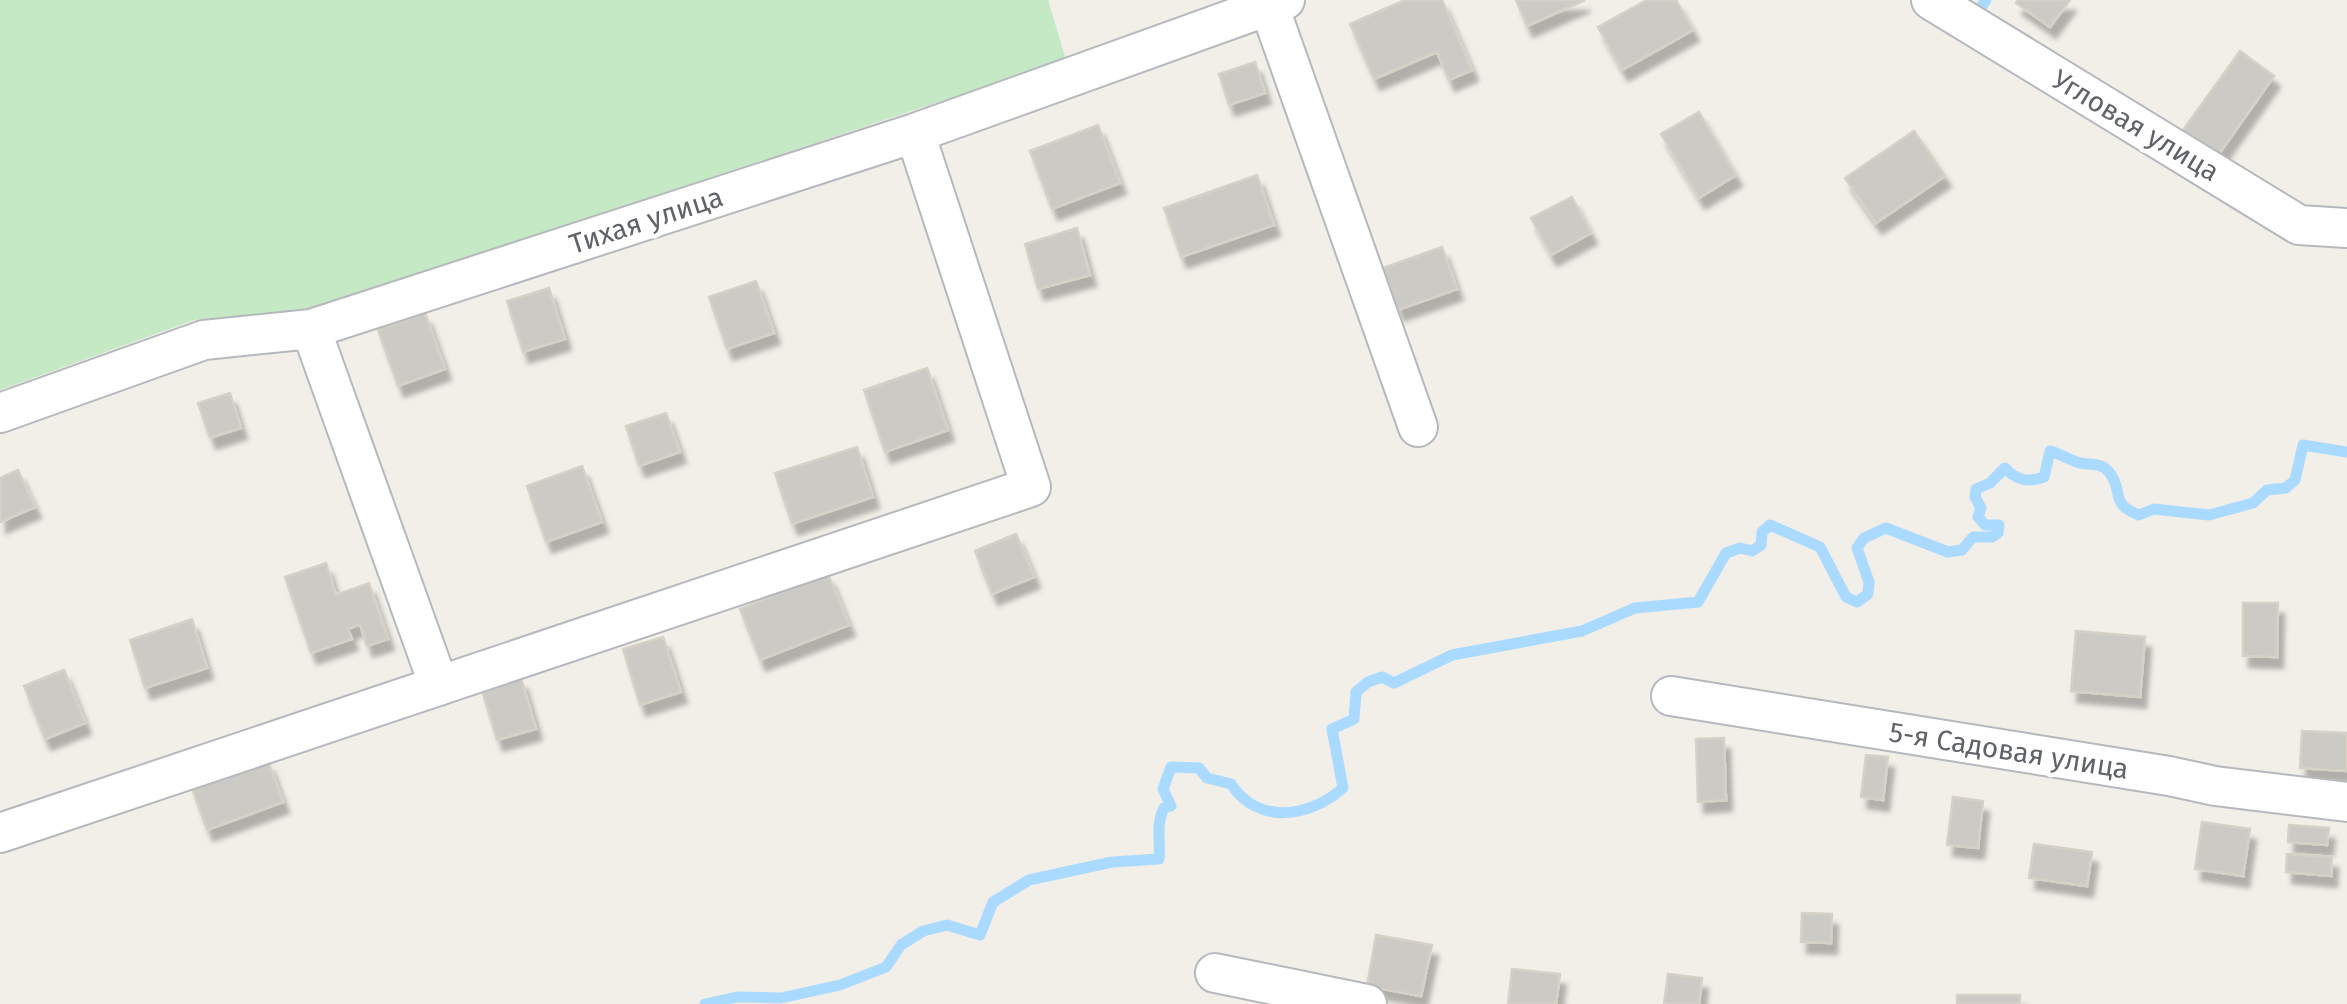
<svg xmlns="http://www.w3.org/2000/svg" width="2347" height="1004" viewBox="0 0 2347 1004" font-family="'Fira Sans',sans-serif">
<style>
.green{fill:#c5e8c5}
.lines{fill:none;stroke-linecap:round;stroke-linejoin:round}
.stream{stroke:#aadaff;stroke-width:11}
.building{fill:#cccac5;stroke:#d6d1c6;stroke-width:2.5;filter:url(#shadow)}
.minor-casing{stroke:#b5b8bc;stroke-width:42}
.minor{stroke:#fff;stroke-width:38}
.labels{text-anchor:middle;stroke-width:9;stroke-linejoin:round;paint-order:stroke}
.street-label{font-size:28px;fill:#5f6368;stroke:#fff}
</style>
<defs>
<filter id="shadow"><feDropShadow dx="6" dy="11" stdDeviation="2.5" flood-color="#0004"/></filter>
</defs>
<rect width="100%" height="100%" fill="#f1efe8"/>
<!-- green -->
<path class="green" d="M0,0H1048L1066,60L309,310L194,320L0,390Z"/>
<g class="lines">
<!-- stream -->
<path class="stream" d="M1981,7L1986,0
M705,1004L737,997L781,998L840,985L886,967L901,945L923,931L947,925L980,935L993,902L1029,880L1112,862L1159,859C1161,840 1155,826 1164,808L1171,806L1163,789L1171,767L1199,768L1207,778L1231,784C1258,825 1309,818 1343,788L1332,729L1354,719L1356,692L1368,682L1382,677L1394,683L1452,655L1582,631L1635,608L1698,602L1726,553L1740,548L1752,551L1761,545L1762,532L1770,525L1820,547L1846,597L1857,602L1868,594L1869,582L1857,548L1864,538L1886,528L1948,552L1962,550L1973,537H1992L1998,533L1999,525H1985L1978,517L1981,508L1975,497L1976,489L1990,483L2005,468C2016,480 2028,483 2044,477L2050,451C2060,454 2070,460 2080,463C2091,465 2101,462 2109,472C2125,492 2108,503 2139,515L2154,509L2209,515L2253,503L2267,490L2286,488L2295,480L2303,445L2347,452"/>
</g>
<!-- building -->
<path class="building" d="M1405,0H1442L1472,70L1449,80L1437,52L1374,79L1350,24Z
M1516,0H1585L1527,26Z
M1647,0H1676L1693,30L1622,70L1598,27Z
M2018,0H2070L2050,27L2016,3Z
M2240,51L2274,76L2216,158L2181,133Z
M1255,62L1265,93L1229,105L1219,74Z
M1699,112L1736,175L1699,198L1661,134Z
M1098,125L1120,183L1052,209L1030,151Z
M1914,131L1945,176L1876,223L1845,178Z
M1257,175L1274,225L1181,257L1164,208Z
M1572,197L1591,233L1551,255L1531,218Z
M1077,228L1090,275L1038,289L1025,244Z
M1442,247L1457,289L1398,310L1383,268Z
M756,281L774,333L727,349L709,297Z
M549,288L565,339L523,352L507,301Z
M425,313L445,369L398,386L378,330Z
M927,368L948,430L885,452L864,390Z
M230,393L241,428L210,438L198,403Z
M666,413L680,452L639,466L626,426Z
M857,447L873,497L792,524L775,473Z
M582,466L602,522L546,542L527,486Z
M18,470L35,507L0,522V478Z
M1016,534L1034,577L992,594L975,551Z
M326,563L336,595L369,583L388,639L367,646L360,624L348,629L352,639L311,653L285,577Z
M828,574L849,625L760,660L740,609Z
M2243,603H2278L2277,657L2243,656Z
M192,619L207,668L145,688L130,640Z
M2076,631L2145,637L2140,697L2071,691Z
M663,637L681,692L640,705L623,649Z
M64,670L85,723L45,739L24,686Z
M521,678L536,729L497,740L482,690Z
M2302,731L2347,733V771L2300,768Z
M1724,738L1726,800L1698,802L1696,739Z
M1866,755L1888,757L1883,800L1861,797Z
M268,761L283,802L207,830L192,788Z
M1953,797L1983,801L1978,848L1947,845Z
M2202,822L2250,829L2243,876L2195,869Z
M2289,825L2329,828L2327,845L2288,842Z
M2034,844L2092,852L2087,886L2029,878Z
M2287,854L2332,857L2331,876L2286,872Z
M1802,913L1832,914L1831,943L1801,942Z
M1376,935L1432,945L1421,996L1367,986Z
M1512,969L1560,974L1556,1004H1508Z
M1668,974L1702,978L1699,1004H1664Z
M1957,995H2020V1004H1957Z"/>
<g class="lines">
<defs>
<path id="minor" d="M1931,0L2299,225L2347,228
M1269,6L1418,427
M311,329L439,686
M0,413L204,340L311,329L915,133L1285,0
M1671,696L2169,776L2215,786L2347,802
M0,833L1031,487L915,133
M1215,973L1367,1004"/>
</defs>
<!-- minor casing -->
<use href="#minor" class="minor-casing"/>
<!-- minor -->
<use href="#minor" class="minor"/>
</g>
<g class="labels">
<!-- street labels -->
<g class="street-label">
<text transform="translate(2136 125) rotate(31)" y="10">Угловая улица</text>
<text transform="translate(646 220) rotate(-18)" y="10">Тихая улица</text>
<text transform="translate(2009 750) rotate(9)" y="10">5-я Садовая улица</text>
</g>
</g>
</svg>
